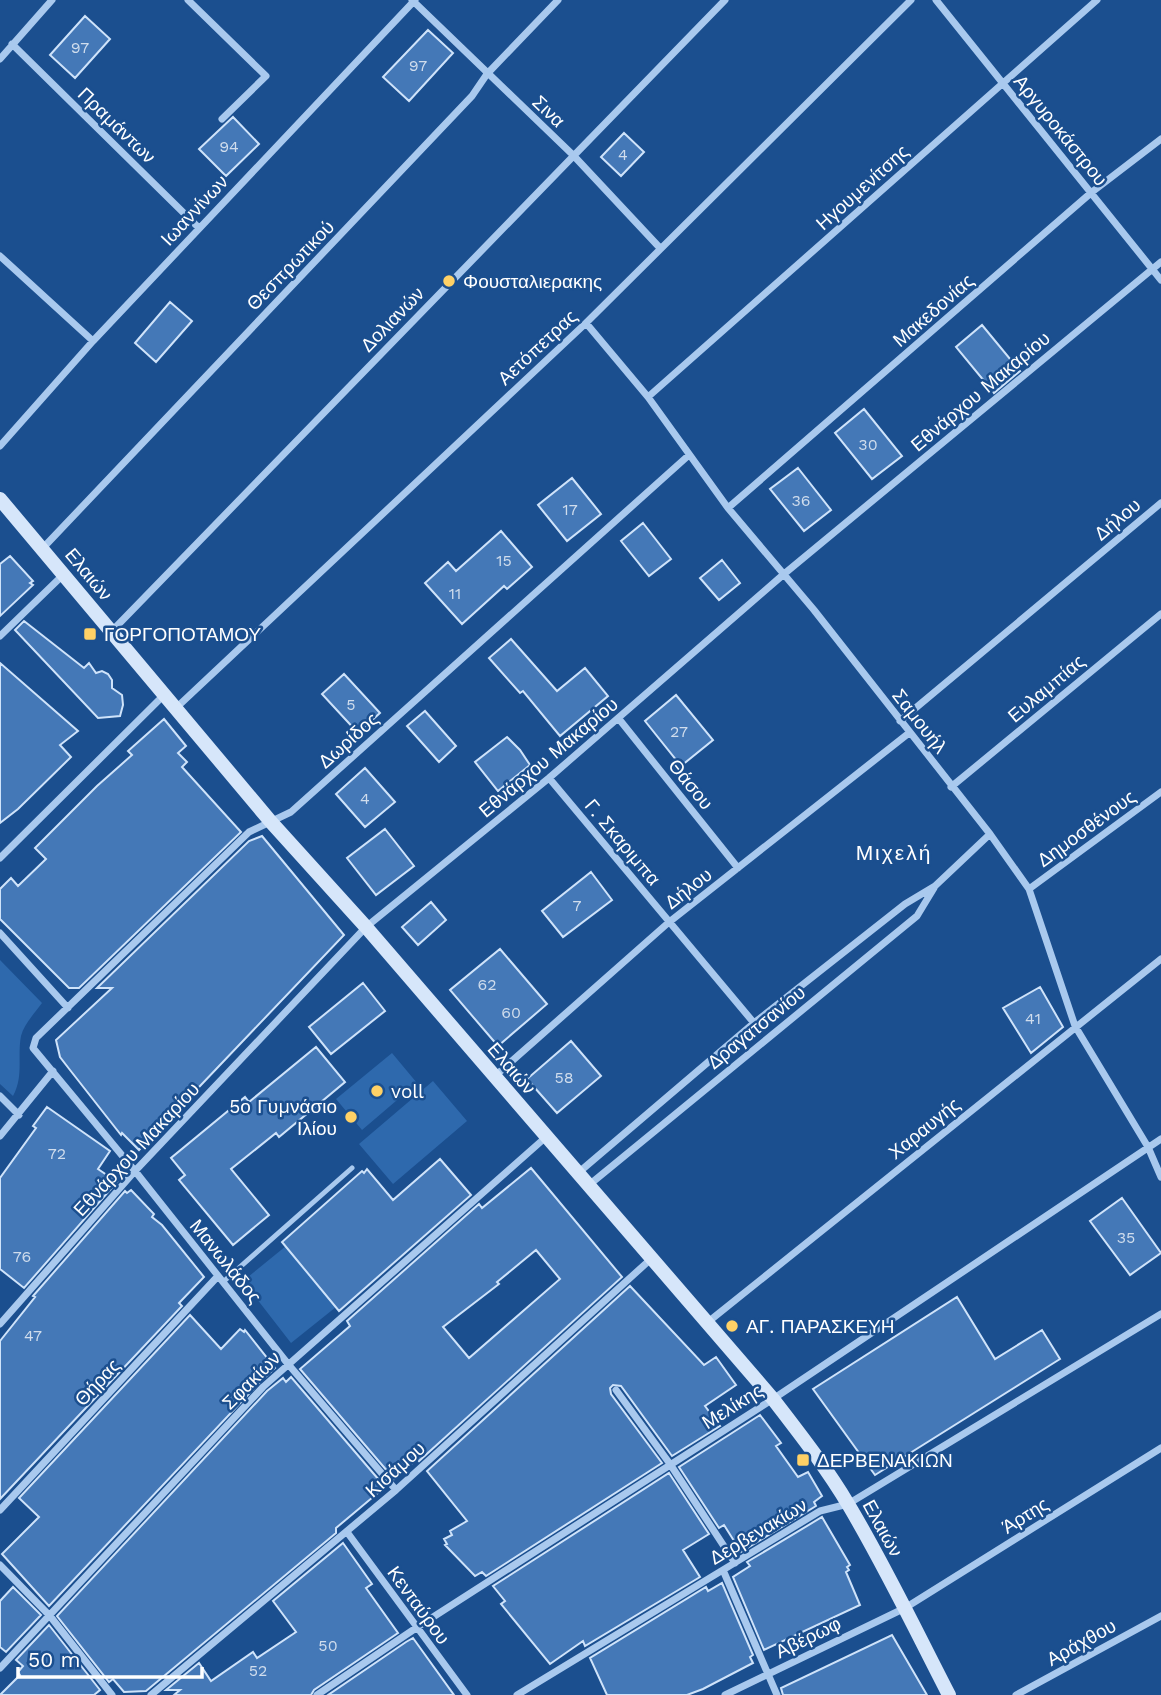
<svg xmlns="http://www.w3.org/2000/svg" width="1161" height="1695" viewBox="0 0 1161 1695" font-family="'Work Sans',sans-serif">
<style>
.green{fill:#2e69ad}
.building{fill:#4478b7;stroke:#cfe3fa;stroke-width:2;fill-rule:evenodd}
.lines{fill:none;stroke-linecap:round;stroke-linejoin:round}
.lane{stroke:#a9c9ee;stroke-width:5}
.street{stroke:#a9c9ee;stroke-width:7}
.secondary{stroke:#d6e6fa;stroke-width:14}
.poi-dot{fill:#ffd166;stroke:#1b4f8f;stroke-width:2.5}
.labels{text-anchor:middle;stroke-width:5;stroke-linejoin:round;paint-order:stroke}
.number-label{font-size:16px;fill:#d0dded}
.street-label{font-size:19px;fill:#fff;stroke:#1b4f8f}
.poi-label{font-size:19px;fill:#fff;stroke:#1b4f8f;text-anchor:start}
.neighbourhood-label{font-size:21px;letter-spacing:2px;fill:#fff;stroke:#1b4f8f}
</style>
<rect width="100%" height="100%" fill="#1b4f8f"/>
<!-- green -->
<path class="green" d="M0,960L42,1003C35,1013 24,1024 21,1036C17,1057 24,1076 13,1096L0,1084Z
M392,1053L417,1083L362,1130L336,1099Z
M433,1081L467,1121L393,1184L359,1144Z
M286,1246L336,1307L291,1343L243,1281Z"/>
<!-- building -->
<path class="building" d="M85,16L110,39L75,78L50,55Z
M428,30L453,53L409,101L383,77Z
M233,117L259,144L226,176L199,149Z
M624,133L644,152L621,176L601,157Z
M170,302L192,321L156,362L135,343Z
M982,325L1020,371L994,393L956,347Z
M864,409L902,456L872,479L835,433Z
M798,468L831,510L804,531L770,489Z
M572,478L601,514L567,541L538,505Z
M643,523L671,559L649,576L621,541Z
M501,531L532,567L507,589L504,586L462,624L425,583L448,562L456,571Z
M10,556L33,581L30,583L33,585L0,616V564Z
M722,560L740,583L719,600L700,578Z
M24,621L84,668L89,663L96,673L102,671L108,674L112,680V688L122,695L123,705L120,716L98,718L15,630Z
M511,639L557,691L585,668L608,696L560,736L523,691L520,693L489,658Z
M0,663L78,731L60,745L71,757L18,809L0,823Z
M344,674L380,713L358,733L322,694Z
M676,695L713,740L681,766L645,721Z
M425,711L456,746L439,762L407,726Z
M164,719L186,746L178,753L187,762L182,767L241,832L79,988H69L0,919V889L11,878L18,886L46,859L35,848L97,786L132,755L128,751Z
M507,737L520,750L530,765L498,791L475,762Z
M365,768L395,802L365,827L336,794Z
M385,829L414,866L376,895L347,858Z
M262,836L344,935L139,1150L122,1133L121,1135L70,1070L60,1057L56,1040L112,988H97L249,841Z
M591,872L612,900L563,937L542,911Z
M431,902L446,920L418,945L402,927Z
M500,949L547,1004L498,1046L450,990Z
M363,983L385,1011L331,1054L309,1027Z
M1040,987L1063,1027L1031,1053L1003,1008Z
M571,1041L601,1076L557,1113L527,1079Z
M316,1047L345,1082L279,1137L276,1133L231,1169L269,1215L233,1245L179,1180L185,1175L171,1158L245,1097L249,1102Z
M47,1107L110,1151L98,1169L117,1182L24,1288L0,1269V1178L36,1128L33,1126Z
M440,1159L471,1195L339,1311L282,1242L362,1171L364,1173L367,1169L393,1200Z
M531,1168L622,1277L419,1461L417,1459L394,1479L300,1369L350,1326L347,1321L479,1204L482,1208ZM536,1250L560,1279L469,1358L443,1327L499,1284L497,1282Z
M131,1190L154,1214L152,1217L162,1225L204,1277L179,1303L182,1306L0,1499V1341L35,1297L33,1296L125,1191L127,1193Z
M1122,1198L1161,1253L1130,1275L1090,1221Z
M630,1286L704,1365L716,1357L736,1385L705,1406L720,1426L672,1456L621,1386L613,1385L610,1388L611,1394L662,1463L486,1576L482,1572L475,1576L445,1545L447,1544L444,1539L452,1535L450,1531L467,1521L427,1471Z
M957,1297L995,1359L1042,1330L1060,1359L875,1475L813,1389Z
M190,1315L221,1349L240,1329L244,1332L245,1330L275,1368L259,1383L49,1606L2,1554L39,1517L19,1498Z
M291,1377L385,1487L336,1528V1533L146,1691L124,1692L113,1679L109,1682L57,1616L267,1391L283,1378L286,1382Z
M760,1415L781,1443L776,1446L798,1477L808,1472L822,1496L814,1502L816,1506L741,1552L724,1525L719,1528L679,1467Z
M669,1473L709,1534L683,1550L700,1577L585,1646L583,1641L550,1664L501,1604L505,1601L493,1586Z
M822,1517L850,1565L847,1567L849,1570L846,1572L860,1605L764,1650L733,1577L750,1566L747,1562Z
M343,1543L372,1584L366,1588L398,1633L314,1690L311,1695H174L180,1690H166L199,1663L211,1681L253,1652L257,1658L296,1632L273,1601Z
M722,1583L753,1655L750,1657L753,1663L703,1689L687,1695H607L590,1658L706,1587L708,1591Z
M13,1587L41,1615L6,1652L0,1647V1601Z
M49,1625L100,1690L94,1695H0L20,1675L18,1672L23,1666L16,1660Z
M892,1635L927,1695H783L781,1688Z
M413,1638L454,1695H328L406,1642Z"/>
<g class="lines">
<!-- lane -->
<path class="lane" d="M223,1282L352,1168"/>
<!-- street -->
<path class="street" d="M188,0L266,76L222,119
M412,0L573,155L660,248
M936,0L1161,280
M12,44L199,228
M0,59L52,0
M0,256L93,341
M586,323L648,397L728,508L814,610L990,834L1029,889L1075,1026L1148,1147L1161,1177
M648,397L1097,0
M0,446L93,341L415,0
M728,508L1092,192L1161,139
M42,549L472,96L487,74L558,0
M111,632L725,0
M0,636L63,575
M176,708L586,323L911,0
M619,719L738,868
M900,721L1161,503
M549,778L754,1023
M951,787L1161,614
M0,858L164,695
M1029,889L1161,792
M0,933L68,1008
M495,1076L668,923L909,733
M0,1096L19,1115
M0,1136L53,1071
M578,1173L754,1023L905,904L935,886L990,834
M589,1185L917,916L934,888
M708,1322L1161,959
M0,1324L135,1171L366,927L549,778L784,574L1161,262
M616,1390L670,1464L735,1563
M396,1490L288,1364L135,1171L33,1048L36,1038L249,832L291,812L689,455
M0,1510L218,1276
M347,1532L467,1695
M0,1565L50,1616L112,1695
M723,1570L777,1695
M0,1668L263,1387L546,1137
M151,1695L396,1490L652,1258
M317,1695L416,1628L773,1399L1161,1139
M517,1695L820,1511L848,1504L1161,1314
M725,1695L905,1608L1161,1448
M1016,1695L1161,1616"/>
<!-- secondary -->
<path class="secondary" d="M0,499L271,822L366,927L773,1399C799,1433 826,1467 848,1504C885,1566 916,1631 949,1695"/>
</g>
<!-- markers -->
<g class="poi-dot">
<circle cx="449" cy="281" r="7"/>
<rect x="83" y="627" width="14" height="14" rx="3.5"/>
<circle cx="377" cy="1091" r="7"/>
<circle cx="351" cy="1117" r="7"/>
<circle cx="732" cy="1326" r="7"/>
<rect x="796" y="1453" width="14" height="14" rx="3.5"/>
</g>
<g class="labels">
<!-- number labels -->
<g class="number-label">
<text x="80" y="53">97</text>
<text x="418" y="71">97</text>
<text x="229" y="152">94</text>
<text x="623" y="160">4</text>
<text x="868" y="450">30</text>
<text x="801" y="506">36</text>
<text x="570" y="515">17</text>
<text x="504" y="566">15</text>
<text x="455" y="599">11</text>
<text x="351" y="710">5</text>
<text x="679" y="737">27</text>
<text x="365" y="804">4</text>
<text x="577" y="911">7</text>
<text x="487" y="990">62</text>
<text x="511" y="1018">60</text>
<text x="1033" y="1024">41</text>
<text x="564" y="1083">58</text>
<text x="57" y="1159">72</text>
<text x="1126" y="1243">35</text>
<text x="22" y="1262">76</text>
<text x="33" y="1341">47</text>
<text x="328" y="1651">50</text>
<text x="258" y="1676">52</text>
</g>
<!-- street labels -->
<g class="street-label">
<text transform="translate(549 111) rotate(44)" y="7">Σινα</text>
<text transform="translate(117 125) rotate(44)" y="7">Πραμάντων</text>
<text transform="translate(1061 130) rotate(51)" y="7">Αργυροκάστρου</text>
<text transform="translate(862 187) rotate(-42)" y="7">Ηγουμενίτσης</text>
<text transform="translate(194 210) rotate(-47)" y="7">Ιωαννίνων</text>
<text transform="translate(290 265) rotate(-46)" y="7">Θεσπρωτικού</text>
<text transform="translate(933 310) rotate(-41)" y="7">Μακεδονίας</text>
<text transform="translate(392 319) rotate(-46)" y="7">Δολιανών</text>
<text transform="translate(537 347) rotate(-43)" y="7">Αετόπετρας</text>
<text transform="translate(980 391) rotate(-40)" y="7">Εθνάρχου Μακαρίου</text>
<text transform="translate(1117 519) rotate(-40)" y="7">Δήλου</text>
<text transform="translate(89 574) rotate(50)" y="7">Ελαιών</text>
<text transform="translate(1046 688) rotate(-40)" y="7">Ευλαμπίας</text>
<text transform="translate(920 721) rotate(52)" y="7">Σαμουήλ</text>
<text transform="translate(348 740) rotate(-42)" y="7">Δωρίδος</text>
<text transform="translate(548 757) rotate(-40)" y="7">Εθνάρχου Μακαρίου</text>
<text transform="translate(691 784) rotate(51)" y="7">Θάσου</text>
<text transform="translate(1086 828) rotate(-36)" y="7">Δημοσθένους</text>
<text transform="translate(623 842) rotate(50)" y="7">Γ. Σκαριμπα</text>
<text transform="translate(688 888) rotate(-38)" y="7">Δήλου</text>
<text transform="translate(756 1027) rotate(-39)" y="7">Δραγατσανίου</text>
<text transform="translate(512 1068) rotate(49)" y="7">Ελαιών</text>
<text transform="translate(924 1128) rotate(-39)" y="7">Χαραυγής</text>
<text transform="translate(136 1149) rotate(-47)" y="7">Εθνάρχου Μακαρίου</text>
<text transform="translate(226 1261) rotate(51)" y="7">Μανωλάδος</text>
<text transform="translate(251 1380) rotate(-45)" y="7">Σφακίων</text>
<text transform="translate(97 1382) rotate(-47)" y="7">Θήρας</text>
<text transform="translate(732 1406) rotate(-32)" y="7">Μελίκης</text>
<text transform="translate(395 1469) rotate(-42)" y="7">Κισάμου</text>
<text transform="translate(1025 1515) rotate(-32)" y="7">Άρτης</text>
<text transform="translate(883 1528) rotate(61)" y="7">Ελαιών</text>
<text transform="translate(758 1531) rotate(-31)" y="7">Δερβενακίων</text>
<text transform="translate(419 1605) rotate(54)" y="7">Κενταύρου</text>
<text transform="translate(808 1637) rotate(-26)" y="7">Αβέρωφ</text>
<text transform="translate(1081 1642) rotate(-29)" y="7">Αράχθου</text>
</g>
<!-- poi labels -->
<g class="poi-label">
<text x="463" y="288">Φουσταλιερακης</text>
<text x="104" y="641">ΓΟΡΓΟΠΟΤΑΜΟΥ</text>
<text x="391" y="1098">voll</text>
<text x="337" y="1113" text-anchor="end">5ο Γυμνάσιο<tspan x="337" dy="22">Ιλίου</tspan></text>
<text x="746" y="1333">ΑΓ. ΠΑΡΑΣΚΕΥΗ</text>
<text x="817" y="1467">ΔΕΡΒΕΝΑΚΙΩΝ</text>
</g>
<!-- neighbourhood labels -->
<g class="neighbourhood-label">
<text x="894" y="860">Μιχελή</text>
</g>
</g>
<!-- scale -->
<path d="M18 1667v10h184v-10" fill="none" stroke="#ffffff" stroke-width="3.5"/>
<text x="28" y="1667" font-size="21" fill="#ffffff" stroke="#1b4f8f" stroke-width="5" paint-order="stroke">50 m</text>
</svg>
